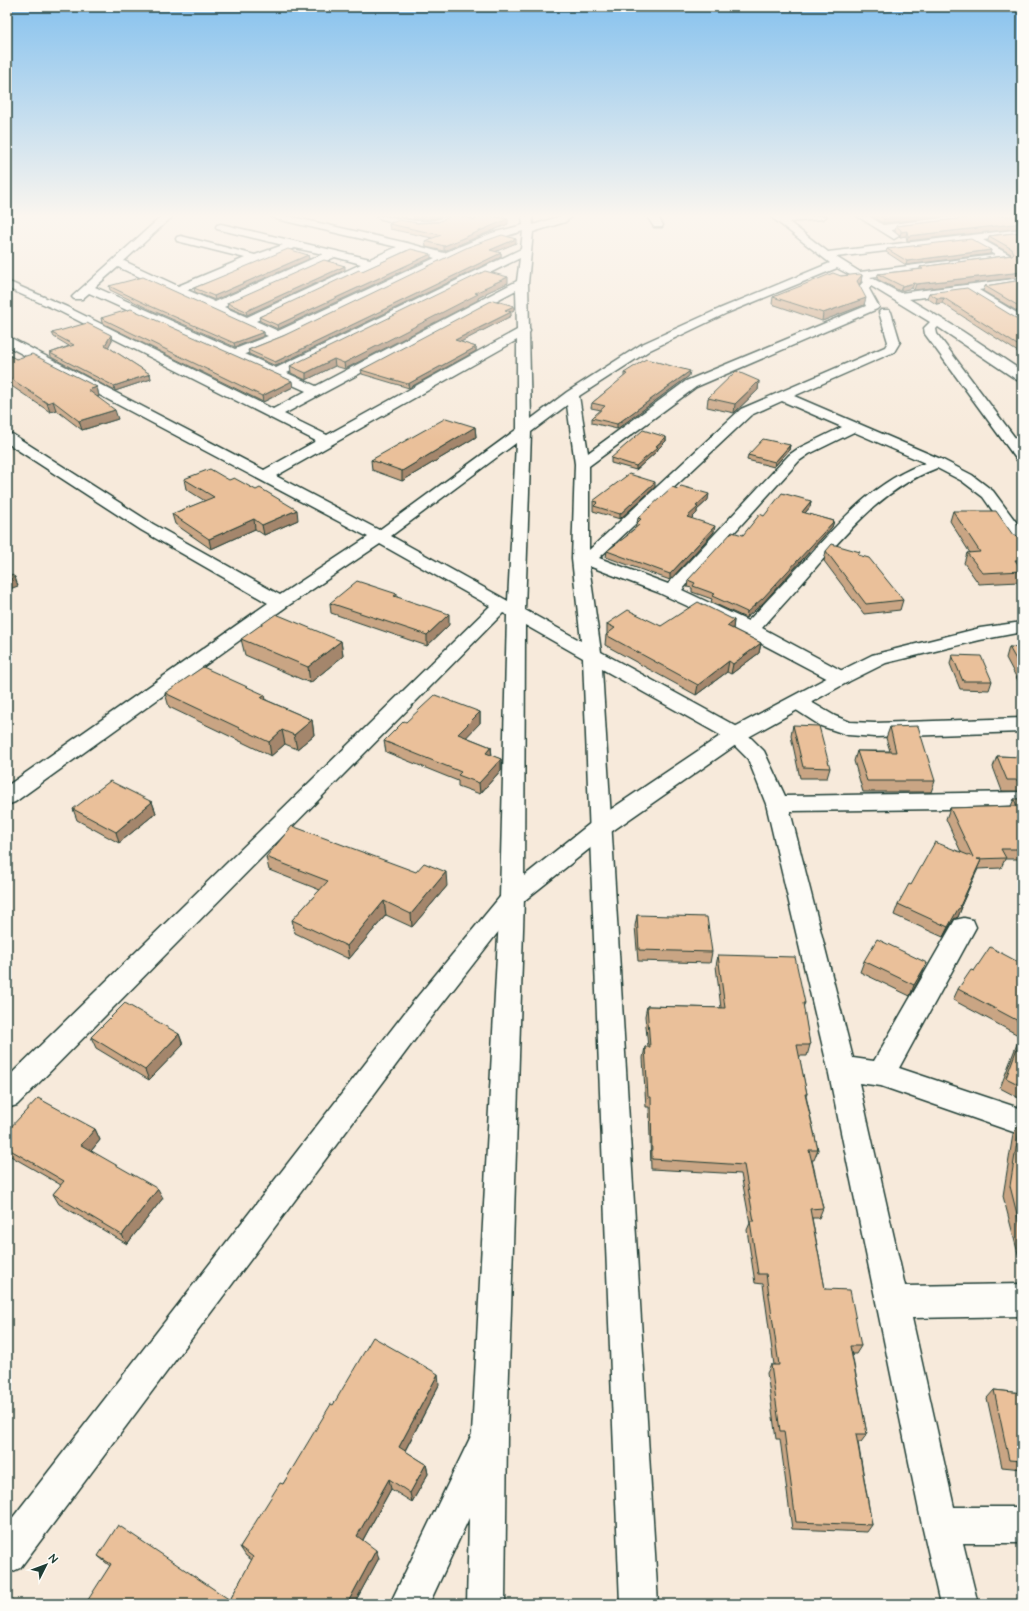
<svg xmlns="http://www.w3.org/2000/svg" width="1029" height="1611" viewBox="0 0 1029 1611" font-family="'Architects Daughter',sans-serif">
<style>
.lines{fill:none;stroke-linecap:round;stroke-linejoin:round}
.street-casing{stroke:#1f3d34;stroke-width:3}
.secondary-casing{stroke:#1f3d34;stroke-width:3}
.street{fill:#fdfcf7;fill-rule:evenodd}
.secondary{fill:#fdfcf7;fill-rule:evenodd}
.wall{fill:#c9a584;stroke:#1f3d34}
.shaded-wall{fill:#a4866c;stroke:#1f3d34}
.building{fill:#eac09a;stroke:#1f3d34}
</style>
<rect width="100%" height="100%" fill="#f7eadb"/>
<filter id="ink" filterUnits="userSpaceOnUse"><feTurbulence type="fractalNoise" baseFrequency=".025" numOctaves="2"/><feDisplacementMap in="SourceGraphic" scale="8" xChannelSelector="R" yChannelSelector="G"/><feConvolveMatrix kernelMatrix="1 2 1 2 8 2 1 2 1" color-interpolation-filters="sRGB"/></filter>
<g filter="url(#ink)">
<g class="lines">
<defs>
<path id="street" d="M162,216H173L124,261L178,286L245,258L177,241L176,239L177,237L181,236L255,255L283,245L217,229L216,227L217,225L221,224L370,259L397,247L276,219L271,216H288L407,243L444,253L492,233L523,225L522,216H532L533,225L561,216H572L565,222L533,232L528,283L529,329L530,331L529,333L531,419L567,392L642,344L719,309L830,263L770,216H827L822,219L789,222L828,252L1022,229V235L983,240L1010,255L1011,257L1010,259L870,277L900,293L1022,278V284L979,290L1022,316V325L1018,324L966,292L909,299L962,331L1022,371V381L1017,380L938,327L936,329L937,334L1022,447V461L1017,460L925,334L924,328L930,322L871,286L869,289L879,307L877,309L696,387L589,466V550L741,409L885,347L888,342L879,312L881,310H889L891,312L900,342L894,352L794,396L943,460L972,475L993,491L1022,530V546L1016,544L983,497L962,481L937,468C886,487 852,527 817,566C799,587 780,608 762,628L848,674L851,678L848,682L841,684L834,682L709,616L657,592L589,566L601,652L743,730L764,751L785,796L1022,792V808L790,811L853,1058L874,1061L955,920L964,918L973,920L976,927L899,1068L1022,1109V1135L881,1086L859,1083L905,1286L1022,1284V1316L912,1318L954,1507H1022V1543H963L978,1604H940L922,1525L828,1069L766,804L748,759L729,740L602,669L658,1604H620L583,658L525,625L524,898L507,1435L505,1604H467L469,1518L429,1604H390L472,1434L500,898L507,615L503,613L17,1105L7,1108V1078L490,606L380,544L286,607L15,802L7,805V786L268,603L141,530L7,443V433L12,434L153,524L280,595L368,537L7,346V337L11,338L264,470L316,441L59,311L7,288V281L67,307L273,409L306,391L89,293L82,299H74L72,297L74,295ZM523,231L521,249L276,368L245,354L283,339L468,250L500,238ZM970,241L995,255L860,272L836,257ZM295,248L323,254L215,302L187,290ZM407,250L435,258L278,331L256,321ZM335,257L361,264L247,317L224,307ZM520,258L517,281L316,386L287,373ZM118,267L268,336L235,349L95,287ZM837,268L863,282L857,289L866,306L686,381L588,453L579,396L650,350L727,313ZM516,290L517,330L327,435L284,414ZM517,340V429L379,530L276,476ZM782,401L842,427L799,448L789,455L668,584L599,558L751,415ZM567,405L575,464L572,559L581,641L525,610L531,432ZM854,432L925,463C875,481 841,520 807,558C787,579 768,600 748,621L682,590L799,461L809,454ZM516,443L508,601L391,536Z
M376,216C393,215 409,222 426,221C437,221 444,216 454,216C437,237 399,223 378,218Z
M647,216H657L663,225L662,227H654Z
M857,216H869L883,225L960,216H989L984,219L891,230L899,236L894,239Z
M797,696L804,698L835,716L850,722L875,723L1022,718V732L875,737L848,735L821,726L790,706L787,702L790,698Z"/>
<path id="secondary" d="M1022,622V632L980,640L886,663L848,682L743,740L608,834L520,904L431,1018L20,1568L7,1574V1525L413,1002L504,892L592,822L729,730L834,674L872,655L980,628Z"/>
</defs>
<!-- street casing -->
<use href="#street" class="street-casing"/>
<!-- secondary casing -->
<use href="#secondary" class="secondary-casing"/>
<!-- street -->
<use href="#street" class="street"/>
<!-- secondary -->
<use href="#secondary" class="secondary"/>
</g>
<!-- wall -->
<path class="wall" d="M414,216H440V217L430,219H414Z
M872,216H948L883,223Z
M984,216L907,241L906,236L900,237V235L895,231L896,226Z
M476,220L508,224L444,251L426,247L425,241L432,238L390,229L389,224Z
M1022,232V277L914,290L912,288L900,291L877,279L878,274L920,269V267L1011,255V254L988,241L989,236Z
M516,243L495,251L501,253V257L276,366L249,354L248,350Z
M887,249L991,250L990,254L906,265L886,252Z
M308,255L309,259L215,300L195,292L194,288Z
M431,258L278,329L260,321L259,317L362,271Z
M345,270L247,315L228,307L227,303Z
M862,275L861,282L859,285L864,305L822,321L772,304L773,297L841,276Z
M1022,280V314L983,291L985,286Z
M508,283L486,293V294L478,298V300L345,369L335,366L306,380L291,373L290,366Z
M109,286L264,332V336L235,347L149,309L110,290Z
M929,293L1022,320V354H1021L942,303L936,304L927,298Z
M514,310L510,312L511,316L460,342L476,347V351L409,388L362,374L361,370Z
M101,318L293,387L263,402L102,323Z
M52,333L112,340L108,347L150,374L151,379L115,391L51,357L50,353L69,346L54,337Z
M7,356L16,359L97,387L99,396L98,397L118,419L82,430L56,410L50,412L7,383Z
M624,373L689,376L617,429L592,423V418L601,410L591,408L592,403L624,377Z
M759,381L758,390L734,413L707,407L708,398Z
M475,427L476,437L402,481L372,470L371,460Z
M666,437V441L658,449L657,451L636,470L611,463V458Z
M790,445L789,450L774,467L747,460L748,455Z
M184,479L298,520L264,535L255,529L211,549L175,524L172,514L205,501L186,489Z
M655,487L620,519L593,511V501Z
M708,500L697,510V513L691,519L714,532L670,580L606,557L607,551L627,536V535L635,528L636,524L637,523L638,518Z
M811,501L810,507L805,513L834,521L832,527L762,604L746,618L711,602L712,599L692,592V588L687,587L688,580L743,535Z
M953,511L1013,535L1022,542V574L1019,582L979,584L964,563L967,553H970L950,521Z
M826,551L859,555L903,600L900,610L864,614L824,561Z
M397,594V597L449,625L427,646L331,613L330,603Z
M734,620L733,629L761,643L759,653L731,674L727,672L696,695L605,645L606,635L607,634V624L661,626Z
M241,639L341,641L343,656L310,683L245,655Z
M1009,647L1022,648V688L1006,658Z
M952,655L992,681L989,690L960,689L950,664Z
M165,693L266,700L312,720L314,735L297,749L285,744L271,756L169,707Z
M480,712V723L466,737L491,747L492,756L501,759V770L480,794L458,786V781L386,752L384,741L406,722Z
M793,725L830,768L827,778H800L791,736Z
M890,727L935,781L931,792H863L854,761L857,751H890L886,738Z
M997,756L1022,757V791H1002L993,767Z
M1014,799H1022V859H1005L1001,868L978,869L961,906L962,907L958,917L954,919L943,937L894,915L898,904L911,885L961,852L946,819L950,808L1011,806Z
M152,802L156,813L119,843L77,820L73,809Z
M266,857L447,886L412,927L386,915L349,959L295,933L292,920L320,890L269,870Z
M637,915L712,952L710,963L638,961L635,926Z
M718,955L805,1003L803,1007L810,1045L807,1056H799L807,1094L806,1096L818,1150L814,1160H812L823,1208L819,1218H812L825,1289L861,1346L856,1354H852L867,1434L861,1442H858L872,1525L867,1532L792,1529L780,1439H776L767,1373L771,1365H774L763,1284L755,1283L747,1230L750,1223L741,1174L651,1169L649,1107H646L643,1058L645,1047H648L645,1016L647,1006L721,1008L716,966Z
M864,961L922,974L910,996L860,972Z
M1022,964V1108L1018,1106L1019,1098L1000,1088L1020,1036L953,1000L958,989L974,971Z
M179,1034L183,1045L149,1080L96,1048L91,1037Z
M1020,1123L1022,1124V1269L1003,1196L1013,1134Z
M95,1129L100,1140L91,1151L163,1198L127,1244L59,1204L53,1194L61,1185L7,1154V1131Z
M439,1385L405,1451L426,1464L428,1474L412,1502L391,1489L363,1540L379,1558L354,1604H87L110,1566L98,1556L230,1600L252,1560L246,1556L240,1547L283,1484L333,1405Z
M994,1390L1022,1393V1469L1002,1467L987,1398Z"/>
<!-- shaded-wall -->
<path class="shaded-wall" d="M430,216H440V217L430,219Z
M908,216H948L883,223L884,219Z
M508,219V224L444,251V246Z
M1022,223V228L907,241L908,236Z
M907,231L906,236L900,237L901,232Z
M516,239V243L490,254V250Z
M991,250L990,254L906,265L907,261Z
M501,253V257L276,366L275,362Z
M431,254V258L278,329L277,325Z
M308,255L309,259L215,300L214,296Z
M345,266V270L247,315L246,311Z
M1022,272V277L914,290L916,284Z
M862,275L861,282L856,289L857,281Z
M508,277V283L486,293V294L478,298V300L345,369L344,363L475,293L484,288Z
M914,283L912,288L900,291L902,286Z
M866,298L864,305L822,321L823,313Z
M937,298H944L942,303L936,304Z
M514,306V310L505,314V310Z
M511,312V316L455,345V340Z
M264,332V336L235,347L234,343Z
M111,335L112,340L107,350L105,345Z
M476,347V351L409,388L408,384Z
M334,359L335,366L306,380V373Z
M690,371L689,376L617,429V424Z
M150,374L151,379L115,391L114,386Z
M292,381L293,387L263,402L262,396Z
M759,381L758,390L734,413L735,404Z
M97,387L99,396L91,399L88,390Z
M53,401L56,410L50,412L47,403Z
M115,410L118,419L82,430L79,421Z
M475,427L476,437L402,481V471Z
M666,437V441L658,449L657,451L636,470V466L656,446Z
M790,445L789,450L774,467L775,462Z
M655,482V487L620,519V514Z
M709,494L708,500L697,510V513L687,523V517L696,506Z
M811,501L810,507L801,518L802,512Z
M297,510L298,520L264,535L262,525Z
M254,519L255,529L211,549L209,539Z
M834,521L832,527L762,604L746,618L747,612Z
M715,526L714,532L670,580V574Z
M15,577L18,586L7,590V581Z
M449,614V625L427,646V635Z
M734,620L733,630L727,626Z
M341,641L343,656L310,683L308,667Z
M761,643L759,653L731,674L733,664Z
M729,661L727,672L696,695L698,685Z
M265,695L268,709L261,698Z
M480,712V723L459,745L458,734Z
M312,720L314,735L297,749L294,735Z
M282,730L285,744L271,756L269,742Z
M491,747L492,758L486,753Z
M501,759V770L480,794L479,783Z
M152,802L156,813L119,843L116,832Z
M981,860L960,908L962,907L958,917L954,919L943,937L948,927Z
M446,872L447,886L412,927L411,914Z
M384,901L386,915L349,959L347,946Z
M927,963L922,974L910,996L914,985Z
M179,1034L183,1045L149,1080L145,1070Z
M95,1129L100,1140L87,1156L81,1145Z
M158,1189L163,1198L127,1244L122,1235Z
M438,1374L439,1385L401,1458L399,1447Z
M426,1464L428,1474L412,1502L410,1493Z
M389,1479L391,1489L360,1545L357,1536Z
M376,1550L379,1558L354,1604H347Z"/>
<!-- building -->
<path class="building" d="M450,216H459L476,220L479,216H491L508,219L444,246L425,241L441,235L389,224L399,220L417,223L438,222L447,218Z
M880,216H908L884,219Z
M984,216H1022V223L908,236L907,231L901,232V230L896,226Z
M1022,232V272L916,284L914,283L902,286L878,274L923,269L920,267L1012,255L1014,253L1012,249L989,236Z
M502,235L516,239L490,250L501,253L275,362L248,350L283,336L468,247Z
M971,239L991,250L907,261L887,249Z
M288,249L308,255L214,296L194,288Z
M411,249L431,254L277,325L259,317L359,270L362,271Z
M324,260L345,266L246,311L227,303Z
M485,271L508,277L484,288H486L475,293L478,294L344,363L334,359L306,373L290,366Z
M833,273L841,276L860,274L862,275L857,281L866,298L823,313L773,297Z
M143,277L264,332L234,343L148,305L109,286Z
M1022,280V308L985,286Z
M967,288L1019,320H1022V348L944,298H937L929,293Z
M493,300L514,306L505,310L511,312L455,340L476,347L408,384L361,370Z
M131,309L292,381L262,396L101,318Z
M87,323L111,335L105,345L150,374L114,386L50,353L74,345L52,333Z
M32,354L97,387L88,390L115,410L79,421L53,401L47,403L7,376V356L9,355L16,359Z
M646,359L690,371L617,424L592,418L605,406L592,403L627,374L624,373Z
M736,371L759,381L735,404L708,398Z
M446,418L475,427L402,471L371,460Z
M643,430L666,437L656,446L658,447L636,466L611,458Z
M763,439L790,445L775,462L748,455Z
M210,469L229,480L234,478L256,490L260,488L297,510L262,525L254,519L209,539L172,514L214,497L184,479Z
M629,474L655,482L620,514L594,506L598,502L593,501Z
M681,486L709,494L696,506L698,507L687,517L715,526L670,574L607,551L628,535H627L639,525L636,524L641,519L638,518L672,487L678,489Z
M782,493L811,501L802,512L834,521L763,598L747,612L712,596L715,594L693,586L695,583L688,580L732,532L743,535L760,514L764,516Z
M953,511H996L1013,535H1016L1022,542V560H1015L1022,570V571L983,573L967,553L980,552Z
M832,544L860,552L858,555L869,558L903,600L866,604L826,551Z
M7,572L15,577L7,581Z
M357,581L397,594L394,596L449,614L427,635L330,603Z
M698,602L734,620L727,626L761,643L733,664L729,661L698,685L606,635L615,628L607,624L628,610L661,626Z
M276,614L341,641L308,667L241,639Z
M1009,647L1022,648V670Z
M952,655L981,656L992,681H963Z
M203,667L265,695L261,698L312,720L294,735L282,730L269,742L165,693Z
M435,695L480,712L458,734L491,747L486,753L501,759L479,783L458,775L461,772L384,741L404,721L406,722Z
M793,725L819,726L830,768L803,767Z
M918,726L935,781H867L857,751L896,752L890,727Z
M997,756L1022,757V780H1007Z
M110,781L152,802L116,832L73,809Z
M1014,799H1022V849H1001L1006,858L977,859L981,860L960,906L962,907L958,909L948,927L898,904L909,884L911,885L935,842L973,857L950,808L1017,806Z
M292,826L416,872L424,863L446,872L411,914L384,901L347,946L292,920L328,881L266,857Z
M637,915L707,917L712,952L639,950Z
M877,939L927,963L914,985L864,961Z
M990,947L1022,964V1023L958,989L971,970L974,971Z
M718,955L795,957L805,1003H803L810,1045H797L807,1094H805L818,1150H809L823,1208L810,1209L825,1289L850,1290L861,1346H850L867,1434H856L872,1525L796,1522L784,1431H780L771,1365H779L766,1274H758L750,1221H754L744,1165L652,1159L651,1097H648L645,1047H650L647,1006L725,1008Z
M125,1003L179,1034L145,1070L91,1037Z
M1022,1035V1086L1006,1078Z
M38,1098L95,1129L81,1145L158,1189L122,1235L53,1194L64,1181L7,1148V1131Z
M1020,1123L1022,1124V1234L1010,1186Z
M373,1337L438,1374L399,1447L426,1464L410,1493L389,1479L357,1536L376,1550L347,1604H87L86,1603L111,1564L98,1556L118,1525L230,1600L253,1557L240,1547L280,1483L283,1484L331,1404L333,1405Z
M994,1390L1022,1393V1461L1009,1460Z"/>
</g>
<!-- sky -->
<linearGradient id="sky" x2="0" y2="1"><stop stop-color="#87c2ee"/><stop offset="0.49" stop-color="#fbf6ef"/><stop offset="1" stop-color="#fbf6ef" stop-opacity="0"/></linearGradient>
<rect width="1029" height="441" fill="url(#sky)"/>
<!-- margin -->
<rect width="1029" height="1611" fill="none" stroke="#fdfcf7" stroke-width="24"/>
<rect x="12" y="12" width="1005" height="1587" fill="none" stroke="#1f3d34" stroke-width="1.5" filter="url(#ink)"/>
<!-- north arrow -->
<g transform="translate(46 1565) rotate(48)" stroke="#fdfcf7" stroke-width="3" paint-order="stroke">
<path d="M0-3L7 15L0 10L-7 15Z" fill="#1f3d34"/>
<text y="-6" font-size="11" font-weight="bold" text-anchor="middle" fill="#1f3d34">N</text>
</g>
</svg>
